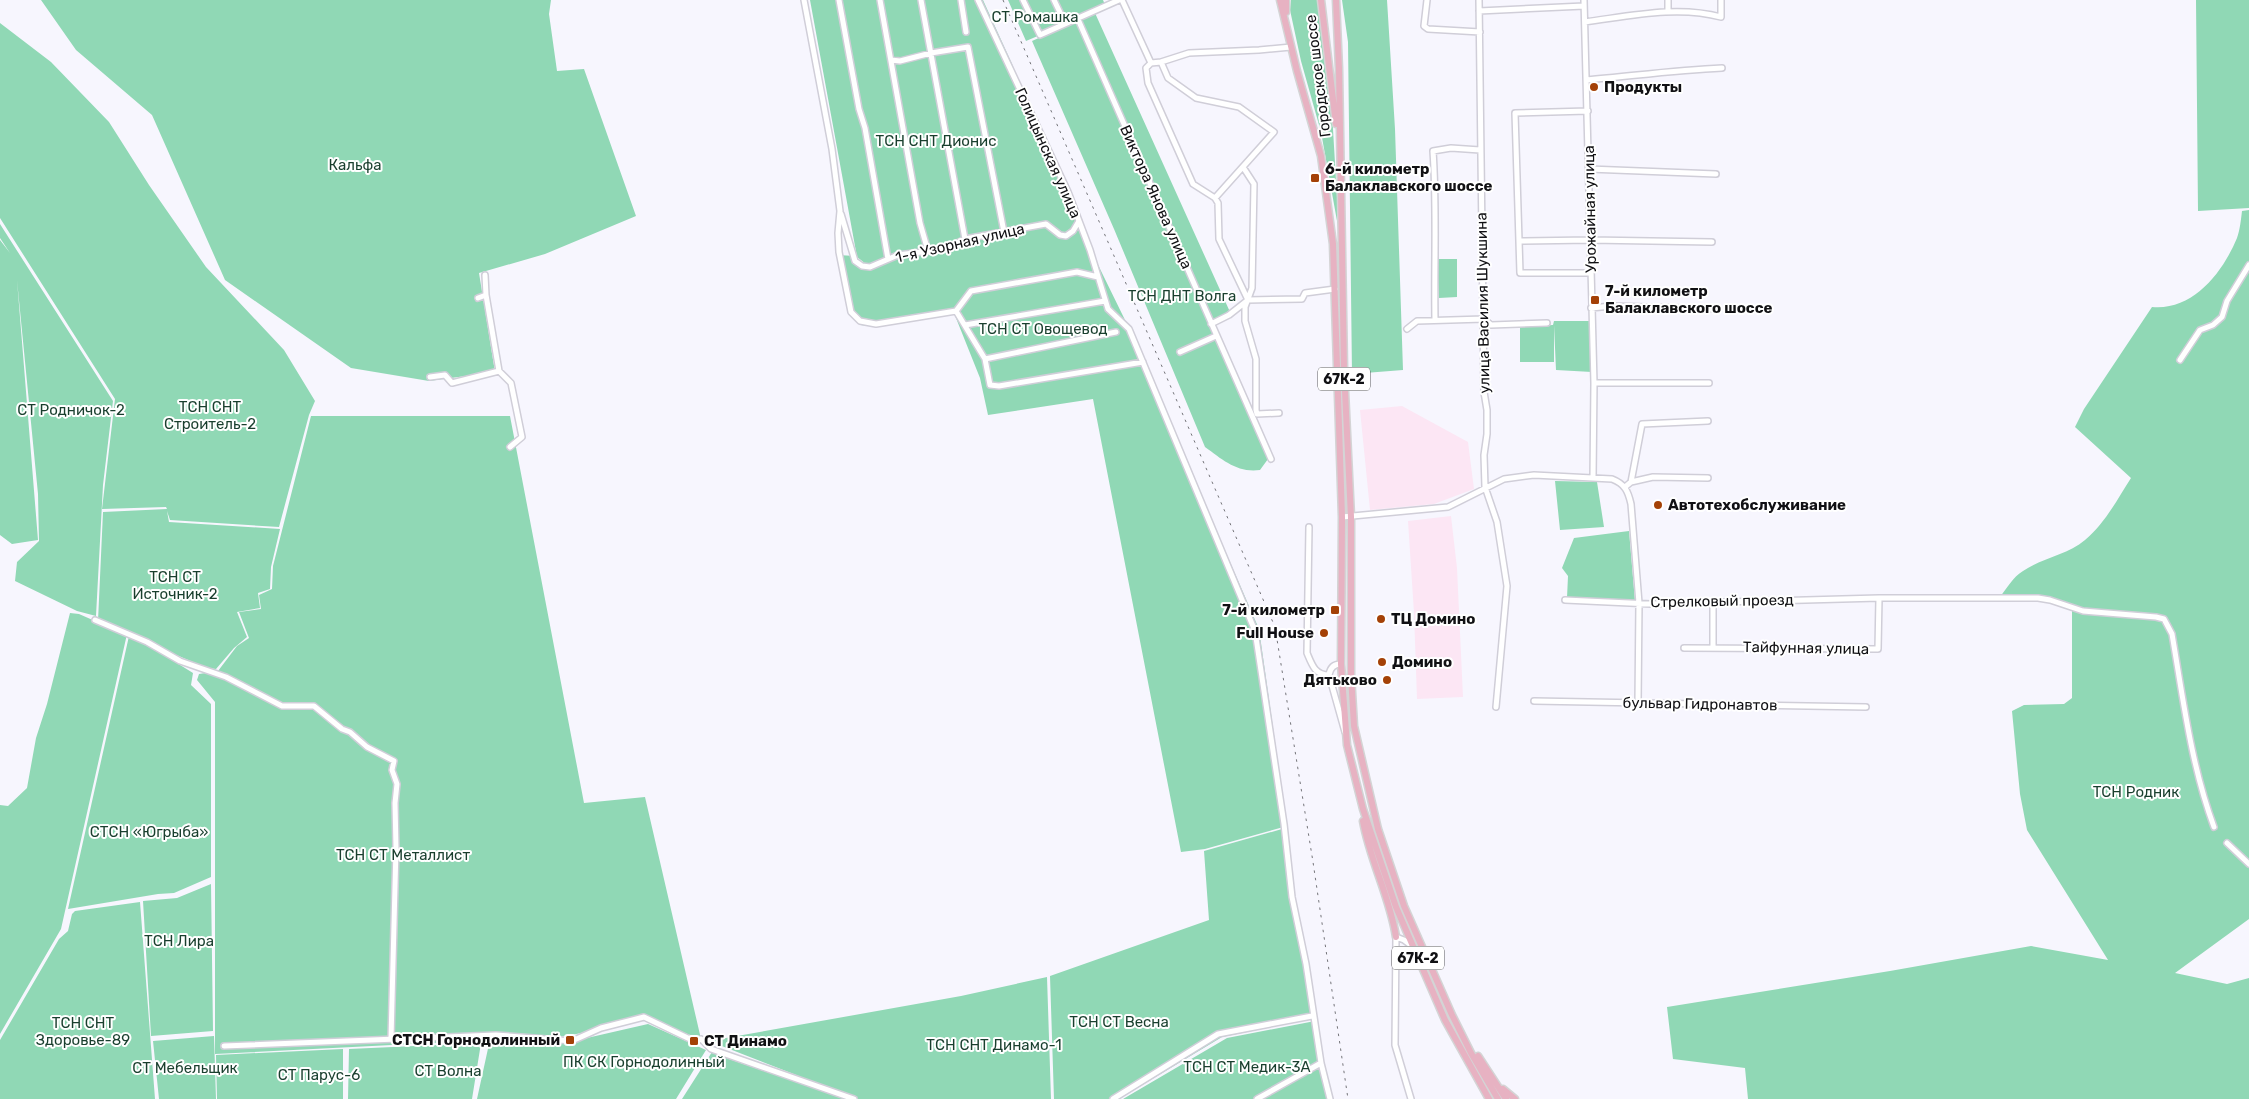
<svg xmlns="http://www.w3.org/2000/svg" width="2249" height="1099" viewBox="0 0 2249 1099" font-family="Rubik,sans-serif">
<style>
.industrial{fill:#fce6f4}
.green{fill:#90d8b5}
.lines{fill:none;stroke-linecap:round;stroke-linejoin:round}
.minor-casing{stroke:#d0ced8;stroke-width:8}
.major-casing{stroke:#d4d4d5;stroke-width:9}
.minor{stroke:#fff;stroke-width:5}
.major{stroke:#e7b2c2;stroke-width:6}
.rail{stroke:#747479;stroke-width:1;stroke-dasharray:2.5 5;stroke-linecap:butt}
.poi-dot{fill:#a44107;stroke:#fff;stroke-width:2}
.labels{text-anchor:middle;stroke-width:4;stroke-linejoin:round;paint-order:stroke}
.shield{fill:#fff;stroke:#58585a;stroke-width:1}
.shield-label{font-size:14px;font-weight:bold;fill:#111114}
.park-label{font-size:15px;fill:#193f2e;stroke:#fff}
.street-label{font-size:15px;fill:#111114;stroke:#fff}
.poi-label{font-size:15px;font-weight:bold;fill:#111114;stroke:#fff;text-anchor:start}
</style>
<rect width="100%" height="100%" fill="#f7f6fe"/>
<!-- industrial -->
<path class="industrial" d="M1402,406L1468,442L1474,489L1434,504L1370,510L1360,410Z
M1451,516L1457,568L1463,697L1417,699L1414,613L1408,521Z"/>
<!-- green -->
<path class="green" d="M41,0H551L549,14L557,71L584,69L636,216L545,254L479,273L495,372L429,381L351,368L225,280L152,115L76,50Z
M810,0H983L1012,64L1078,228L1062,233L1045,221L971,235L905,257L1044,223L1068,237L1080,228L1125,320L1259,629L1287,826L1205,849L1181,852L1093,399L988,415L980,378L954,313L869,326L861,325L848,313L838,255L855,256C864,269 884,263 897,259L866,264L857,257Z
M1008,0H1103L1106,7L1026,41Z
M1291,0H1319L1332,112L1339,232L1321,132L1301,61L1290,10Z
M1342,0H1387L1395,129L1403,370L1352,374L1348,42Z
M2196,0H2249V208L2198,211Z
M1095,13L1230,312L1208,323L1268,459L1260,470C1237,473 1223,460 1205,447L1114,229L1032,41Z
M0,23L51,62L109,122L149,185L206,267L284,350L315,401L309,415L279,527L170,520L167,511L169,522L280,529L271,567L270,589L258,593L260,608L237,612L247,637L234,648L216,669L207,668L127,634L61,929L0,1034V805L8,806L27,788L36,738L47,704L70,613L79,614L111,628L98,621L103,512L167,509L166,507L102,509L115,399L0,218Z
M2249,210V919L2175,973L2227,984L2249,978V1099H1748L1745,1068L1673,1059L1667,1007L1890,971L2031,946L2108,960L2027,830L2020,794L2012,711L2024,705L2064,704L2072,698V606L2042,597H2000C2007,588 2013,577 2023,571C2042,558 2067,555 2085,540C2105,523 2117,500 2131,478L2075,427L2084,409L2152,307C2193,311 2223,272 2237,238C2240,230 2241,219 2242,211Z
M0,224L113,401L103,485L96,616L77,611L15,581L17,562L39,541L38,494L17,280L38,540L12,544L0,535V240L10,253L0,238Z
M1437,259H1457V297L1439,298Z
M1554,321H1589L1592,372L1556,370L1554,325V362H1520V326L1553,325Z
M311,416H510L584,803L645,797L701,1039L646,1019L567,1036L215,1054V702L197,680L199,674L218,671L237,646L249,638L239,612L261,609L259,595L272,589L273,566Z
M1555,481L1597,482L1604,527L1560,530Z
M1629,531L1635,601L1567,598L1568,576L1562,568L1574,538Z
M129,636L148,645L193,673L191,685L211,704V877L174,893L158,894L68,909Z
M1282,829L1291,901L1305,970L1311,1019L1222,1037L1119,1099H1054L1050,976L1209,920L1204,851Z
M211,884L213,1031L151,1036L143,901L177,898Z
M140,902L155,1099H0V1040L59,939L68,931L72,914L75,911Z
M1047,977L1051,1099H858L709,1041L961,996Z
M1315,1021L1322,1062L1258,1099H1123L1227,1038Z
M648,1024L706,1050L676,1099H477L489,1044L565,1043Z
M214,1036L216,1099H159L153,1041Z
M481,1043L472,1099H348L349,1049Z
M343,1049V1099H217L216,1055Z
M712,1052L729,1059L846,1099H682Z
M1324,1065L1333,1099H1263Z"/>
<g class="lines">
<defs>
<path id="minor" d="M804,0L832,149L840,211L838,233L839,252L851,312L860,321L876,324L956,311
M839,0L859,109L865,128L888,259
M880,0L920,223L928,251
M921,0L965,239
M961,0L966,32
M978,0L1068,192L1090,250L1108,309L1129,329L1255,631L1284,824L1292,897L1306,964L1321,1063L1330,1099
M1023,0L1040,35L1119,0
M1054,0L1065,23
M1122,0L1151,63
M1427,0L1424,26L1428,29L1480,32
M1479,0L1484,392L1487,410V434L1484,455L1485,487L1497,522L1507,586L1496,707
M1584,0L1594,383L1593,478
M1668,0V12
M1479,11L1584,6
M1077,17L1271,459
M1585,22C1630,16 1677,5 1721,17V0
M891,60L900,61L931,53L968,47L1004,232
M1161,62L1189,53L1259,50L1291,47
M1151,63L1146,68L1148,83L1193,184L1215,198L1218,203L1219,239L1248,300
M1151,63L1161,62L1168,78L1196,98L1239,107L1274,132L1215,198
M1587,80C1633,76 1676,70 1722,68
M1588,111L1515,113L1520,273H1591
M1243,167L1254,184L1252,288L1245,307V321L1256,359V410L1257,414L1279,413
M1589,169L1716,174
M841,214L855,261L862,266L870,267L898,255L945,249L965,239L1046,224L1060,235L1066,236L1073,231L1079,221
M1590,240L1712,242
M1519,241L1590,240
M486,295L499,371
M478,298L486,295L485,275
M1591,308L1612,306L1717,309
M956,311L985,359L990,385L999,386L1143,362
M956,311L971,291L1077,272L1098,277
M1435,320C1434,263 1437,207 1433,151L1451,148L1480,150
M1211,324L1229,315L1248,300L1302,299L1305,293L1335,289
M965,325L1105,301
M1407,329L1417,321L1484,319L1491,325L1547,323
M1180,352L1216,336
M985,359L1116,332
M2180,360L2200,330L2213,325L2222,317L2227,301L2249,265
M430,377L445,375L452,383L499,371L511,383L522,437L510,447
M1594,383H1709
M1631,482L1653,477L1708,478
M1625,487L1631,482L1642,424L1708,421
M1342,517L1448,507L1504,479L1534,475L1612,479C1625,484 1628,491 1631,504L1639,603L1638,702
M1309,527L1307,653C1312,665 1315,675 1329,675
M1565,600L1651,604L1879,598H2038L2050,600L2083,611L2156,617L2164,619L2172,634C2183,698 2191,765 2214,827
M1713,601V647
M95,620L147,642L180,661L226,677L282,706H314L342,729L350,732L367,747L394,761L392,770L397,784L395,803L396,848L391,1039
M1684,648L1878,649L1879,598
M1341,664C1334,664 1330,668 1329,675L1345,732
M1534,701L1866,707
M2227,843L2249,864
M224,1046L496,1035L572,1041L601,1028L644,1017L694,1041L701,1039L711,1049L854,1099
M1113,1099L1218,1034L1312,1016
M1257,1099L1321,1063
M1411,1099L1395,1045L1396,937L1404,940L1412,946"/>
<path id="major" d="M1280,0L1297,71L1321,156L1333,244L1342,517L1341,664L1347,745L1363,809L1396,907L1445,1020L1489,1099
M1321,0L1336,124
M1336,0L1339,69L1344,370L1351,517V675L1354,726L1378,829L1404,906L1452,1015L1471,1053L1498,1099
M1286,12V0
M1363,821C1370,861 1390,897 1396,937
M1478,1056L1506,1099
M1503,1089L1515,1099"/>
</defs>
<!-- minor casing -->
<use href="#minor" class="minor-casing"/>
<!-- major casing -->
<use href="#major" class="major-casing"/>
<!-- minor -->
<use href="#minor" class="minor"/>
<!-- major -->
<use href="#major" class="major"/>
<!-- rail -->
<path class="rail" d="M1003,0L1275,627L1313,862L1348,1099"/>
</g>
<!-- markers -->
<g class="poi-dot">
<circle cx="1594" cy="87" r="5"/>
<rect x="1310" y="173" width="10" height="10" rx="2.5"/>
<rect x="1590" y="295" width="10" height="10" rx="2.5"/>
<circle cx="1658" cy="505" r="5"/>
<rect x="1330" y="605" width="10" height="10" rx="2.5"/>
<circle cx="1381" cy="619" r="5"/>
<circle cx="1324" cy="633" r="5"/>
<circle cx="1382" cy="662" r="5"/>
<circle cx="1387" cy="680" r="5"/>
<rect x="565" y="1035" width="10" height="10" rx="2.5"/>
<rect x="689" y="1036" width="10" height="10" rx="2.5"/>
</g>
<g class="labels">
<!-- shield labels -->
<g class="shield">
<rect x="1318" y="367.5" width="52" height="23" rx="4"/>
<rect x="1392" y="946.5" width="52" height="23" rx="4"/>
</g>
<g class="shield-label">
<text x="1344" y="384">67К-2</text>
<text x="1418" y="963">67К-2</text>
</g>
<!-- park labels -->
<g class="park-label">
<text x="1035" y="22">СТ Ромашка</text>
<text x="936" y="146">ТСН СНТ Дионис</text>
<text x="355" y="170">Кальфа</text>
<text x="1182" y="301">ТСН ДНТ Волга</text>
<text x="1043" y="334">ТСН СТ Овощевод</text>
<text x="210" y="412">ТСН СНТ<tspan x="210" dy="17">Строитель-2</tspan></text>
<text x="71" y="415">СТ Родничок-2</text>
<text x="175" y="582">ТСН СТ<tspan x="175" dy="17">Источник-2</tspan></text>
<text x="2136" y="797">ТСН Родник</text>
<text x="149" y="837">СТСН «Югрыба»</text>
<text x="403" y="860">ТСН СТ Металлист</text>
<text x="179" y="946">ТСН Лира</text>
<text x="1119" y="1027">ТСН СТ Весна</text>
<text x="83" y="1028">ТСН СНТ<tspan x="83" dy="17">Здоровье-89</tspan></text>
<text x="994" y="1050">ТСН СНТ Динамо-1</text>
<text x="644" y="1067">ПК СК Горнодолинный</text>
<text x="1247" y="1072">ТСН СТ Медик-3А</text>
<text x="185" y="1073">СТ Мебельщик</text>
<text x="448" y="1076">СТ Волна</text>
<text x="319" y="1080">СТ Парус-6</text>
</g>
<!-- street labels -->
<g class="street-label">
<text transform="translate(1318 76) rotate(-97)" y="5">Городское шоссе</text>
<text transform="translate(1048 153) rotate(66)" y="5">Голицынская улица</text>
<text transform="translate(1156 197) rotate(66)" y="5">Виктора Янова улица</text>
<text transform="translate(1590 209) rotate(-91)" y="5">Урожайная улица</text>
<text transform="translate(960 243) rotate(-13)" y="5">1-я Узорная улица</text>
<text transform="translate(1483 303) rotate(-91)" y="5">улица Василия Шукшина</text>
<text transform="translate(1722 601) rotate(-1)" y="5">Стрелковый проезд</text>
<text transform="translate(1806 648) rotate(1)" y="5">Тайфунная улица</text>
<text transform="translate(1700 704) rotate(1)" y="5">бульвар Гидронавтов</text>
</g>
<!-- poi labels -->
<g class="poi-label">
<text x="1604" y="92">Продукты</text>
<text x="1325" y="174">6-й километр<tspan x="1325" dy="17">Балаклавского шоccе</tspan></text>
<text x="1605" y="296">7-й километр<tspan x="1605" dy="17">Балаклавского шоссе</tspan></text>
<text x="1668" y="510">Автотехобслуживание</text>
<text x="1325" y="615" text-anchor="end">7-й километр</text>
<text x="1391" y="624">ТЦ Домино</text>
<text x="1314" y="638" text-anchor="end">Full House</text>
<text x="1392" y="667">Домино</text>
<text x="1377" y="685" text-anchor="end">Дятьково</text>
<text x="560" y="1045" text-anchor="end">СТСН Горнодолинный</text>
<text x="704" y="1046">СТ Динамо</text>
</g>
</g>
</svg>
